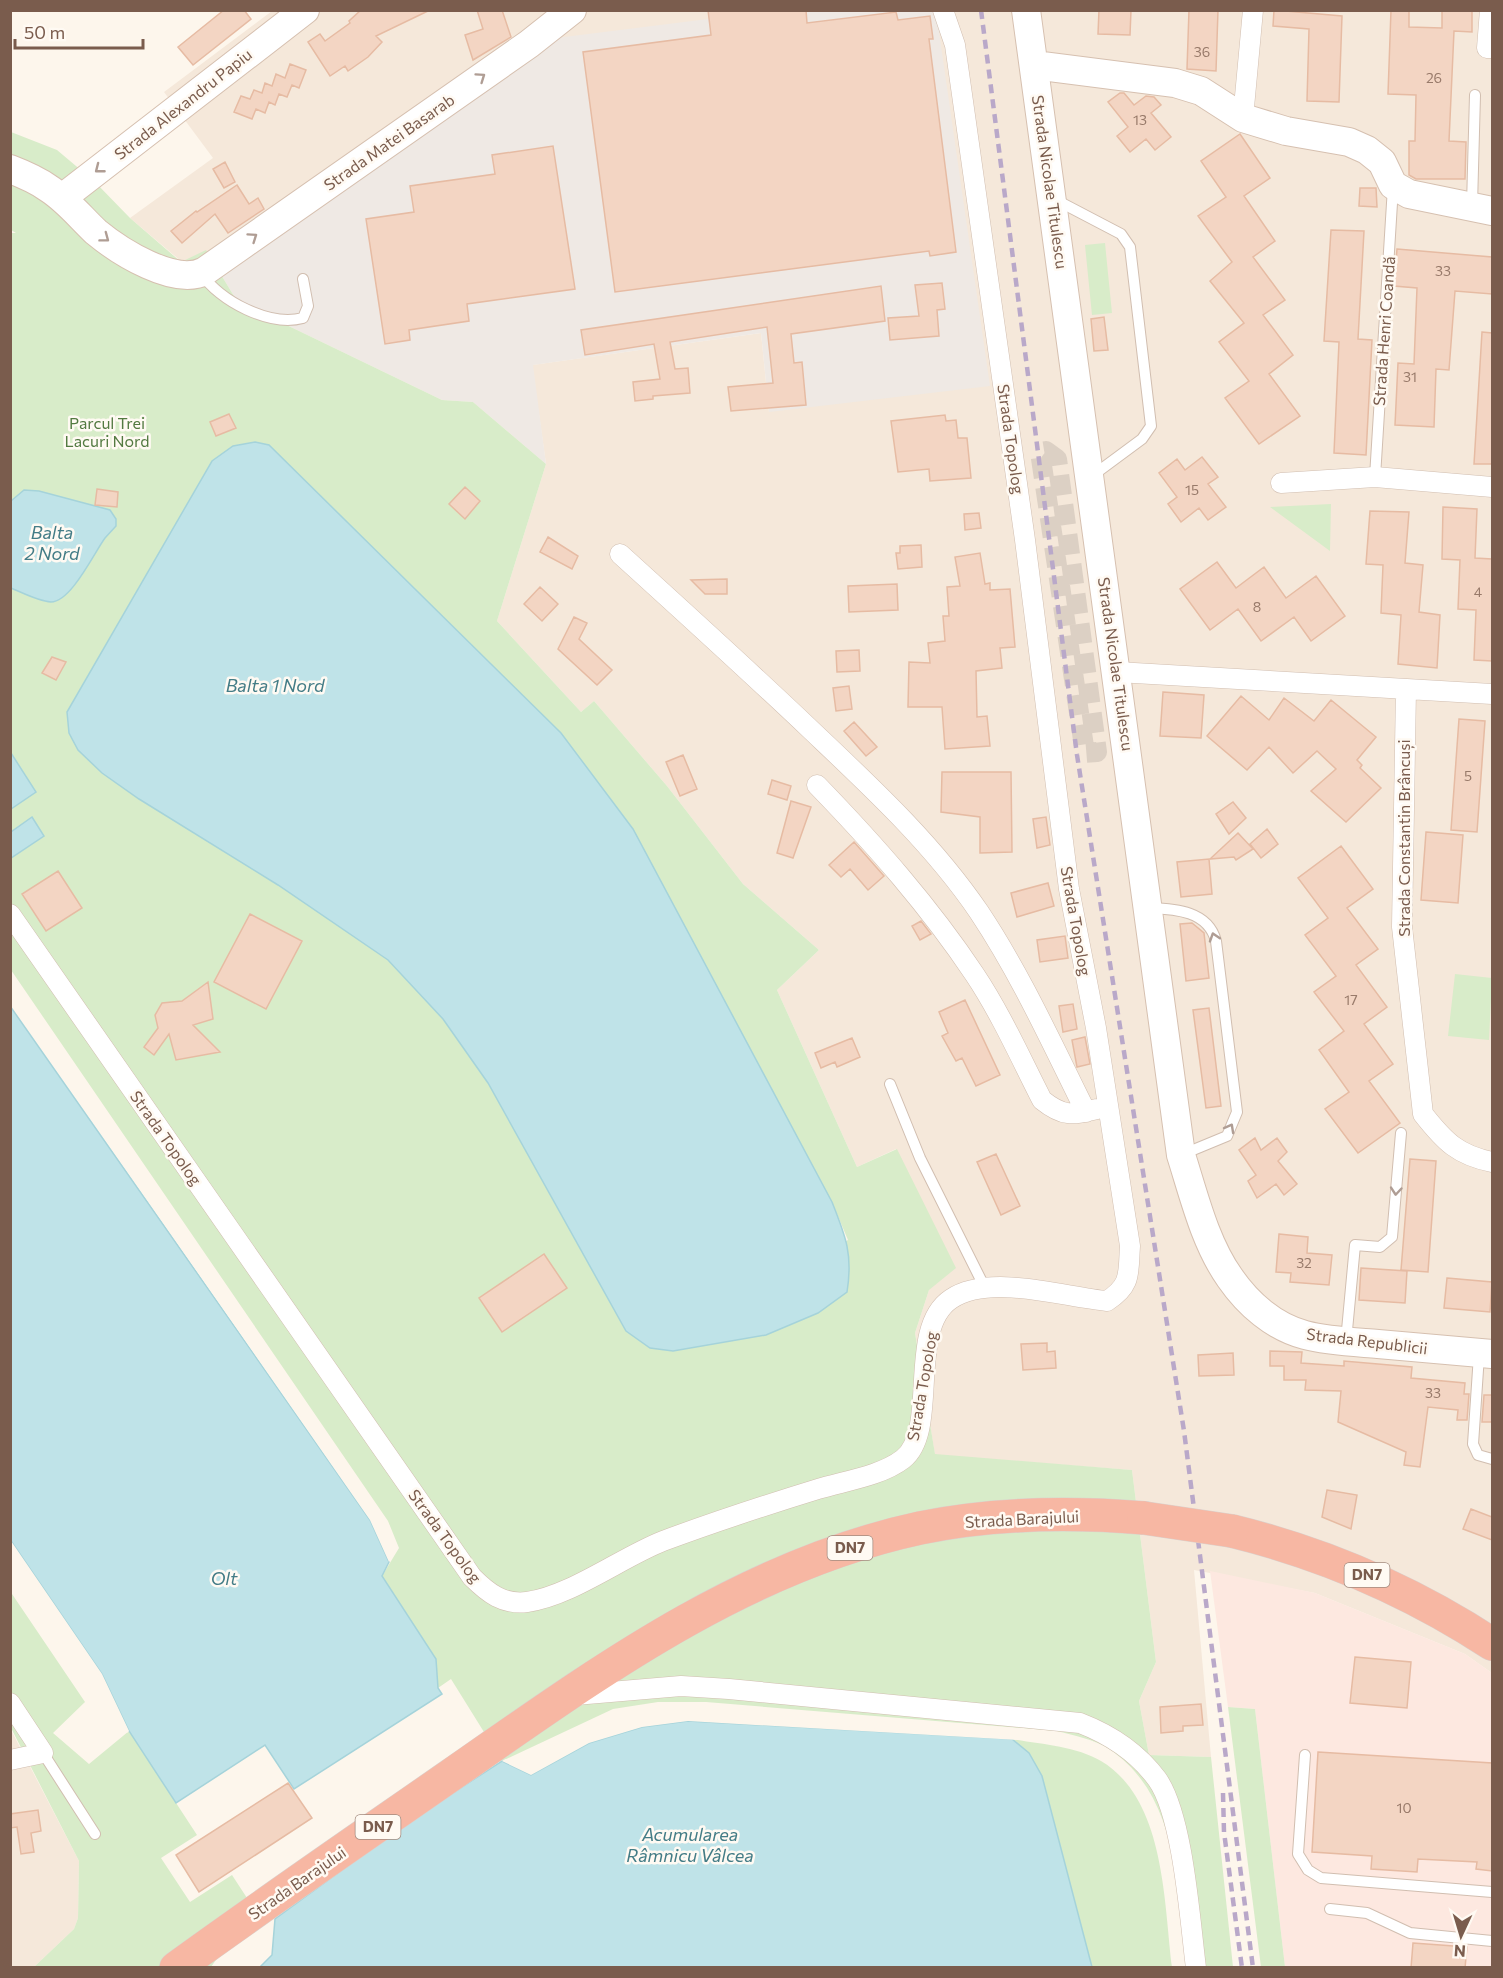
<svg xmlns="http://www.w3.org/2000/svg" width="1503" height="1978" viewBox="0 0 1503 1978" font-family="Commissioner,sans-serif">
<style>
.residential{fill:#f5e8da}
.commercial{fill:#fde8e0}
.industrial{fill:#efe9e4}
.green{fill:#d8ecc9;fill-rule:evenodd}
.water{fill:#bfe3e8;stroke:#a5d3da;stroke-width:1.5}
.pier{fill:#fdf6ec}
.building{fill:#f3d5c3;stroke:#e6bba3;stroke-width:1.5}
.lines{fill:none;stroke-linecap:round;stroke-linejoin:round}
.street-tunnel{stroke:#dcd0c4;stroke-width:20;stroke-dasharray:20 10;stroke-linecap:butt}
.lane-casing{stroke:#d1beb0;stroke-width:12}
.street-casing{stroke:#d1beb0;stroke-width:21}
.secondary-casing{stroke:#d6c0b0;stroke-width:30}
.highway-casing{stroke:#dad1cd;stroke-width:34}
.lane{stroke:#fff;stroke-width:10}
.street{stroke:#fff;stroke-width:20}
.secondary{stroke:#fff;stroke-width:28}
.highway{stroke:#f7b7a3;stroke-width:33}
.rail{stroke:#b9a8c9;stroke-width:4.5;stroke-dasharray:9 6;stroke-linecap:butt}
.highway-bridge-casing{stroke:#dad1cd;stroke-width:34;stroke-linecap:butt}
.highway-bridge{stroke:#f7b7a3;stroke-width:33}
.oneway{stroke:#af9d94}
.labels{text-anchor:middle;stroke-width:5;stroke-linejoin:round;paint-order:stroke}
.number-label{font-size:14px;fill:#987a6a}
.shield{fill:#fffaf3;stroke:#a28b7f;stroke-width:1.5}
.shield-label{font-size:15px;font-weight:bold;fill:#7a5c4d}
.street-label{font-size:16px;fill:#7a5c4d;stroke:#fffaf3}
.park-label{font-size:16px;fill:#537a41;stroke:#fffaf3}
.water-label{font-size:18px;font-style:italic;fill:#437c86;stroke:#fffaf3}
</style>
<rect width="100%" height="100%" fill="#fdf6ec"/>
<!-- residential -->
<path class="residential" d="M272,11H771L217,268L182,262L130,218L213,158L164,92Z
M936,11H1492V1673L1465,1654L1315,1593L1194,1570L1211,1757L1149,1755L1139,1701L1156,1662L1132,1470L935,1455L915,1333L929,1290L896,1149L857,1167L777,990L819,950L743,884L667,786L594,701L581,712L497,621L546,464L532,365L761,333L769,412Z
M10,1728L79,1861L78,1918L74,1929L34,1967H11Z"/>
<!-- commercial -->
<path class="commercial" d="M1210,1571L1315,1593L1465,1654L1492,1673V1967H1285L1255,1709L1228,1707Z"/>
<!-- industrial -->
<path class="industrial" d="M771,11H936L990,386L769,412L761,333L533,365L546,464L473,402L442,400L237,301L217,268L548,39Z"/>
<!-- green -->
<path class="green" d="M11,132L57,150L95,182L130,218L181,262L206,250L237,301L442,400L473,402L546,464L497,621L581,712L594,701L667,786L743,884L819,950L777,990L857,1167L897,1149L956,1268L929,1290L915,1333L935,1454L1132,1470L1156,1662L1139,1701L1149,1755L1211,1757L1233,1967H1187C1177,1892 1180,1796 1109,1749C1094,1739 1075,1736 1057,1731L706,1702H658L613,1709L502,1761L451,1679L438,1688L436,1659L382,1576L399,1548L388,1521L11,970L10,233H16L11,230ZM278,884L744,1037L832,1202L848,1240L650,1348L626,1331L488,1083L443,1019L388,960Z
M1105,243L1112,313L1092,315L1085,245Z
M1331,504L1330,551L1270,507Z
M1455,974L1492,978L1489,1040L1448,1036Z
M10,1591L85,1702L53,1733L89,1764L129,1731L197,1835L161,1858L190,1902L232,1875L260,1918L223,1950L211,1967H34L74,1929L78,1918L79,1861L11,1728Z
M1228,1707L1255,1709L1285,1967H1261Z
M1012,1739C1040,1744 1076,1746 1101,1761C1165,1799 1164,1902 1172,1967H1092L1042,1776L1029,1753Z"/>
<!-- water -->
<path class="water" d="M255,442L269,445L561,733L633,829L832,1202C846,1237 853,1255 847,1292L818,1313L766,1335L673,1351L650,1348L626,1331L488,1083L443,1019L388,960L278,885L139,799L102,773L78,750L69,733L67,712L212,461L233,446Z
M24,490L39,491L110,510L116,519V526L105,538C94,553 71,602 51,602C38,601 23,593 11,588V501Z
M11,753L36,792L11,809H10Z
M32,817L44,836L11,858V832Z
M10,1006L370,1520L389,1562L382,1576L436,1659L438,1688L442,1694L294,1789L265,1745L176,1803L129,1731L102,1674L11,1541Z
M688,1721L1012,1739L1029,1753L1042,1776L1092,1967L259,1968L272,1955L275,1919L405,1824L502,1761L531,1775L589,1743L642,1727Z"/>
<!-- pier -->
<path class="pier" d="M10,1003L372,1518L391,1559L389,1562L370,1520Z
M11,1541L102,1674L129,1731L127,1733L100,1676L10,1546Z
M688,1718L1012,1736L1018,1740L688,1721L642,1727L589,1743L531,1775L502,1761L506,1759L531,1771L588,1740L642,1724Z"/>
<!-- building -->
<path class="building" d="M224,10H244L251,19L193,65L178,47Z
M361,10H430L376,36L382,42L368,57L348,71L345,66L330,76L308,42L320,34L325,41L350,23L349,21Z
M477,10H502L511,37L473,60L465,35L483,29Z
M708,10H806L807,23L896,12L898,20L930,16L933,39H929L956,252L930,256L929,251L615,292L583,52L711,35Z
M1099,10H1131L1130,35L1098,34Z
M1189,10H1218L1216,71L1187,69Z
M1274,10L1342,16L1339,102L1307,101L1309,29L1273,26Z
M1391,10H1409V27L1442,28V10H1472V32L1454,31L1449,141L1466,142L1465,179H1416L1409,175V141H1415L1416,95L1388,94Z
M290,64L306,70L299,88L292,85L287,97L279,94L275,105L269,102L265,113L256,109L252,119L234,112L241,96L250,99L254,90L262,93L265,83L272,86L276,74L285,78Z
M1120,93H1124L1134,105L1146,96L1154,97L1161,105L1151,113L1171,137L1155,150L1146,139L1130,152L1117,136L1128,127L1108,102Z
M1240,134L1270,178L1244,196L1275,241L1253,257L1285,300L1263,315L1293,355L1269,374L1300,416L1259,444L1225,398L1249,381L1219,342L1244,323L1210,281L1232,262L1198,216L1226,197L1201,161Z
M553,146L575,289L467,304L469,321L409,330L410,340L385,344L366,219L414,212L410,186L495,174L492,155Z
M225,162L235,182L224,188L213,169Z
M237,185L249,204L258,198L264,209L228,233L215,214L182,243L171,231L196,211L197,212Z
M1360,188H1376L1377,207L1359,206Z
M1331,230L1364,231L1358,339L1372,340L1366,455L1334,453L1339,342L1324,341Z
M1397,249L1492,257V294L1455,291L1449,370L1436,369L1434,427L1395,425L1398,363L1414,364L1417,288L1394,286Z
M942,283L945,309L937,310L939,336L890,340L888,318L919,316L915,285Z
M881,286L885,321L791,334L794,363L802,362L806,405L731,411L728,387L773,383L767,327L670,342L675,369L688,368L690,393L653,396V399L635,401L633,382L660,379L654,344L585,355L581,330Z
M1104,317L1108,350L1094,351L1091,319Z
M1482,332L1492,333V464H1474Z
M229,414L236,428L216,436L210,422Z
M945,415L946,421L956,420L958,438H967L971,478L930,481L929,469L898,472L891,421Z
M1202,457L1218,477L1208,484L1226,507L1208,520L1199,508L1181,522L1168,504L1177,497L1159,473L1177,459L1185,470Z
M465,487L480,501L465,519L449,504Z
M97,489L118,492L117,507L95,505Z
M1443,507L1477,509L1475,558L1492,559V661L1474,660L1476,610L1458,609L1460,560L1442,559Z
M1370,511L1409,512L1405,563L1423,565L1419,612L1440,615L1437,668L1398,664L1401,615L1381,613L1383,565L1366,564Z
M979,513L981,528L965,530L964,514Z
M548,537L578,556L572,569L540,552Z
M921,545L922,567L898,569L896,553H900V546Z
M980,553L985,584L990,583V590L1010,589L1015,647L1000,648L1002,668L976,671L977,717L987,716L990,746L945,749L942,707H908L909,662L930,663L928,643L945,641L943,616H949L947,587L960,586L955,557Z
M1217,562L1236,588L1264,567L1286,598L1316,576L1345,616L1311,641L1294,617L1261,641L1238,609L1210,630L1180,589Z
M727,579V594H705L691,580Z
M897,584L898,610L849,612L848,586Z
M540,587L558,604L542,621L524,604Z
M574,617L587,623L579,639L612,670L597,685L558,649Z
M859,650L860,671L837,672L836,651Z
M52,657L66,662L56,680L42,673Z
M849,686L852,709L836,711L833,688Z
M1163,692L1204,695L1201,738L1160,736Z
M1241,696L1269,720L1284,698L1314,721L1331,700L1376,737L1357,760L1362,765L1360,768L1381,788L1346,822L1311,791L1336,769L1317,751L1293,773L1269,747L1247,770L1207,736Z
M1459,719L1485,721L1477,832L1451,830Z
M854,722L877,747L866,756L844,731Z
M683,755L697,789L680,796L666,762Z
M942,772H1011L1012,852L980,853V817L941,812Z
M772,780L791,786L787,800L768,794Z
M791,801L811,807L793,858L777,853Z
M1233,802L1246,818L1229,834L1216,814Z
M1046,817L1050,845L1037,848L1033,819Z
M1267,829L1278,844L1261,858L1250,844Z
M1426,832L1463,835L1458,903L1421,900Z
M1238,833L1253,849L1236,860L1234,857L1210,859Z
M854,842L884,876L868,890L850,869L841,877L829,865Z
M1341,846L1373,889L1347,908L1378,949L1356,965L1387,1007L1364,1024L1393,1064L1369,1081L1400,1123L1358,1153L1325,1109L1349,1092L1319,1050L1344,1031L1314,992L1336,976L1305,935L1328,918L1298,878Z
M1209,859L1212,894L1181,897L1177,862Z
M58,871L82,908L46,931L22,894Z
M1048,883L1054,906L1017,917L1011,893Z
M250,914L302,941L266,1009L214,982Z
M921,921L931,934L920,940L912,926Z
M1192,923L1204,933L1209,978L1186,981L1180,924Z
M1065,936L1068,958L1040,962L1037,940Z
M208,982L213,1019L193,1025L220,1052L176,1060L169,1034L154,1055L144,1047L158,1028L155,1015L162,1003L182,1001Z
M965,1000L1000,1075L976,1086L962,1058L956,1061L942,1036L948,1033L939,1012Z
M1073,1004L1077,1029L1063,1032L1059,1006Z
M1209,1008L1221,1106L1206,1108L1193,1010Z
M1085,1037L1090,1064L1077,1067L1072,1040Z
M852,1038L860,1057L837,1067L835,1062L821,1068L815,1053Z
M1255,1138L1261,1150L1277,1138L1287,1152L1278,1161L1297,1184L1284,1195L1276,1184L1257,1198L1248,1181L1256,1175L1239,1150Z
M996,1154L1020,1206L1001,1215L977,1162Z
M1410,1159L1436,1161L1428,1272L1401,1270Z
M1279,1234L1308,1237L1307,1253L1332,1255L1329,1285L1290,1282L1291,1273L1276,1272Z
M544,1254L567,1288L502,1332L479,1298Z
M1361,1268L1407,1271L1405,1303L1359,1300Z
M1447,1278L1492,1282L1490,1312L1444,1308Z
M1047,1343V1352L1055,1351L1056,1368L1023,1370L1021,1344Z
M1270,1351L1302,1352L1301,1363L1344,1366V1361L1412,1367L1411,1378L1465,1383L1464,1394H1469L1467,1420H1457L1458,1410L1428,1407L1420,1467L1404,1465L1406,1452L1338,1422L1341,1391L1305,1390L1306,1380H1284V1366H1270Z
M1233,1353L1234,1375L1199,1376L1198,1355Z
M1484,1395H1492V1422H1482Z
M1327,1490L1357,1495L1351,1529L1322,1517Z
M1471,1509L1492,1517V1540L1463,1529Z
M1355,1657L1411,1662L1407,1708L1350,1703Z
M1201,1704L1203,1725L1183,1726V1731L1161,1733L1160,1707Z
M1318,1752L1492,1763V1871L1476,1869L1477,1862L1418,1859L1417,1872L1371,1869L1372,1856L1312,1852Z
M288,1783L312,1818L199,1892L176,1855Z
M38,1810L41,1831L31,1833L34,1852L21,1854L17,1827L10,1828V1814Z
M1413,1943L1467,1947L1465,1968H1411Z"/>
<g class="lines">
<!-- street-tunnel -->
<path class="street-tunnel" d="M1046,451L1057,459L1097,752L1085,753L1040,452Z"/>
<defs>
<path id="lane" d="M1056,200L1121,234L1130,247L1151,426L1142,439L1092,476
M1472,205L1475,95
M201,273C219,301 270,327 303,318L308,306L303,279
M1375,477L1393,187
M1150,908C1176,909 1208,911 1216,941L1237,1112L1227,1136L1181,1155
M890,1084L920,1158L984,1286
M1346,1341L1355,1245L1380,1247L1392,1237L1401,1133
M1479,1355L1473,1444L1478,1455L1492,1459
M43,1753L95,1834
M1305,1755L1298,1854L1308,1870L1321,1878L1492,1892
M1330,1909L1367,1913L1410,1933L1492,1941"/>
<path id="street" d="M1490,10L1487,48H1492
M1243,118L1253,10
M1281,483L1375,477L1492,487
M620,554C684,612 748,670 810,729C870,786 932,843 979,912C1021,975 1052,1044 1086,1112
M1117,672L1492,694
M1406,689L1402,927L1423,1114C1445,1142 1458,1155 1492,1162
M817,785C875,845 929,906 975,975C1001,1014 1021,1059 1042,1100C1063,1117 1072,1115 1097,1109
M10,914L472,1577C488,1593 503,1605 527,1602C571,1596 622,1557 663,1541C714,1522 766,1505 818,1489C844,1481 881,1476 903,1459C940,1430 906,1329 951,1299C990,1273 1063,1297 1107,1301C1132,1285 1128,1273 1130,1246L1096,1028L1069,889L1025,540L955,45L943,10
M575,1695L681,1686L729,1689L1080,1723C1111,1735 1137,1752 1157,1779C1183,1815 1190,1921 1196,1968
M10,1703L43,1753L10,1760"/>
<path id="secondary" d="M1026,10L1181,1155C1194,1196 1205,1243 1230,1278C1248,1304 1274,1327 1305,1335C1328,1341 1354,1342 1378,1344C1416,1347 1454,1351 1492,1354
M1034,65L1175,83L1201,91L1243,118L1286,131L1349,142L1367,150L1382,162L1393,185L1409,194L1492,211
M10,169C23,174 37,180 48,188C67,200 80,217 96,232C119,251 175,287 205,271L529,44L572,10
M62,198L305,10"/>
<path id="highway" d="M1232,1531C1326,1554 1411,1591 1492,1644
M176,1968C267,1902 359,1839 451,1775C596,1674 743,1566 920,1528C993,1513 1070,1512 1144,1518"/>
</defs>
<!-- lane casing -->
<use href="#lane" class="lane-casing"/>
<!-- street casing -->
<use href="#street" class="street-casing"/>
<!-- secondary casing -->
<use href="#secondary" class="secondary-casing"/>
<!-- highway casing -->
<use href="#highway" class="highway-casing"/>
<!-- lane -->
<use href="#lane" class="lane"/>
<!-- street -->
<use href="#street" class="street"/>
<!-- secondary -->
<use href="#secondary" class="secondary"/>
<!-- highway -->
<use href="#highway" class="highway"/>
<!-- rail -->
<path class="rail" d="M981,10L1077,755L1184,1431L1253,1968
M1223,1793L1224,1832L1242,1968"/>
<defs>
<path id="highway-bridge" d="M1144,1518L1232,1531"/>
</defs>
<!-- highway-bridge casing -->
<use href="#highway-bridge" class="highway-bridge-casing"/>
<!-- highway-bridge -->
<use href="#highway-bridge" class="highway-bridge"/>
</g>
<!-- one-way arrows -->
<defs><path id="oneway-chevron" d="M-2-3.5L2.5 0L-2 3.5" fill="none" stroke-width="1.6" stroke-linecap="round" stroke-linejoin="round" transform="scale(1.5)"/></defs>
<g class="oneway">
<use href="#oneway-chevron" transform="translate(481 77) rotate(-35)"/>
<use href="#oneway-chevron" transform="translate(99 169) rotate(142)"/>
<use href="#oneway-chevron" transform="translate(253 237) rotate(-35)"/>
<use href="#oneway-chevron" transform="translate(105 238) rotate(37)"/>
<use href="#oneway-chevron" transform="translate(1214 937) rotate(-108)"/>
<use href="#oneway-chevron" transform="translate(1230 1128) rotate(-61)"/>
<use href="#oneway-chevron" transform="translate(1396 1191) rotate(95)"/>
</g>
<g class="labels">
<!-- number labels -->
<g class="number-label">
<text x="1202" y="57">36</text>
<text x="1434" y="83">26</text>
<text x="1140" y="125">13</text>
<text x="1443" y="276">33</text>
<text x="1410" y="382">31</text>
<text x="1192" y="495">15</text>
<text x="1478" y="597">4</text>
<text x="1257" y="612">8</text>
<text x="1468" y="781">5</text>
<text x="1351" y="1005">17</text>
<text x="1304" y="1268">32</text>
<text x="1433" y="1398">33</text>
<text x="1404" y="1813">10</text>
</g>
<!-- shield labels -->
<g class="shield">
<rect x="827.5" y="1536" width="45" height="24" rx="4.5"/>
<rect x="1344.5" y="1563" width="45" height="24" rx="4.5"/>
<rect x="355.5" y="1815" width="45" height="24" rx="4.5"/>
</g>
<g class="shield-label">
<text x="850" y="1553">DN7</text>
<text x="1367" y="1580">DN7</text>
<text x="378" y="1832">DN7</text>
</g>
<!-- street labels -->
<g class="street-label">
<text transform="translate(183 104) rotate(-38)" y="6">Strada Alexandru Papiu</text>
<text transform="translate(389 142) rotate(-35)" y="6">Strada Matei Basarab</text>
<text transform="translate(1050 182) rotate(82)" y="6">Strada Nicolae Titulescu</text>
<text transform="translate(1384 331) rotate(-86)" y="6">Strada Henri Coandă</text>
<text transform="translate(1011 439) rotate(82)" y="6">Strada Topolog</text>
<text transform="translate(1116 664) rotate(82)" y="6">Strada Nicolae Titulescu</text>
<text transform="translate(1404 838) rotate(-90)" y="6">Strada Constantin Brâncuși</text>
<text transform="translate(1076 921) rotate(80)" y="6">Strada Topolog</text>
<text transform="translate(166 1138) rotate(55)" y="6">Strada Topolog</text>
<text transform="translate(1367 1341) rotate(7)" y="6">Strada Republicii</text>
<text transform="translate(922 1386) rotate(-80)" y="6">Strada Topolog</text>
<text transform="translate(1022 1519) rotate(-3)" y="6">Strada Barajului</text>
<text transform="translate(445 1536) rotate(54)" y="6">Strada Topolog</text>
<text transform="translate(297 1883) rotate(-35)" y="6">Strada Barajului</text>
</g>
<!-- park labels -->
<g class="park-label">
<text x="107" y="429">Parcul Trei<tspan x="107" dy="18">Lacuri Nord</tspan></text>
</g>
<!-- water labels -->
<g class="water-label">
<text x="52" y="539">Balta<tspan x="52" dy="21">2 Nord</tspan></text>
<text x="275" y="692">Balta 1 Nord</text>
<text x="224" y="1585">Olt</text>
<text x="690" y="1841">Acumularea<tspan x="690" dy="21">Râmnicu Vâlcea</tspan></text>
</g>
</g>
<!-- border -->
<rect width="1503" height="1978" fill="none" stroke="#7a5c4d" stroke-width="24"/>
<!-- north arrow -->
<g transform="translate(1461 1936) rotate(184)" stroke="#fffaf3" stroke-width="4.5" paint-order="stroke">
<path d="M0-4.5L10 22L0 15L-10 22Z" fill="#7a5c4d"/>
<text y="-9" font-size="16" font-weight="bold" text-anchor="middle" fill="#7a5c4d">N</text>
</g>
<!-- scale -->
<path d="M15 39v9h128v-9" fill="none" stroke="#7a5c4d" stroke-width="3"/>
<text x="24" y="39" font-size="18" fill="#7a5c4d" stroke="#fffaf3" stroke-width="4.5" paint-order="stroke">50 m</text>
</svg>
